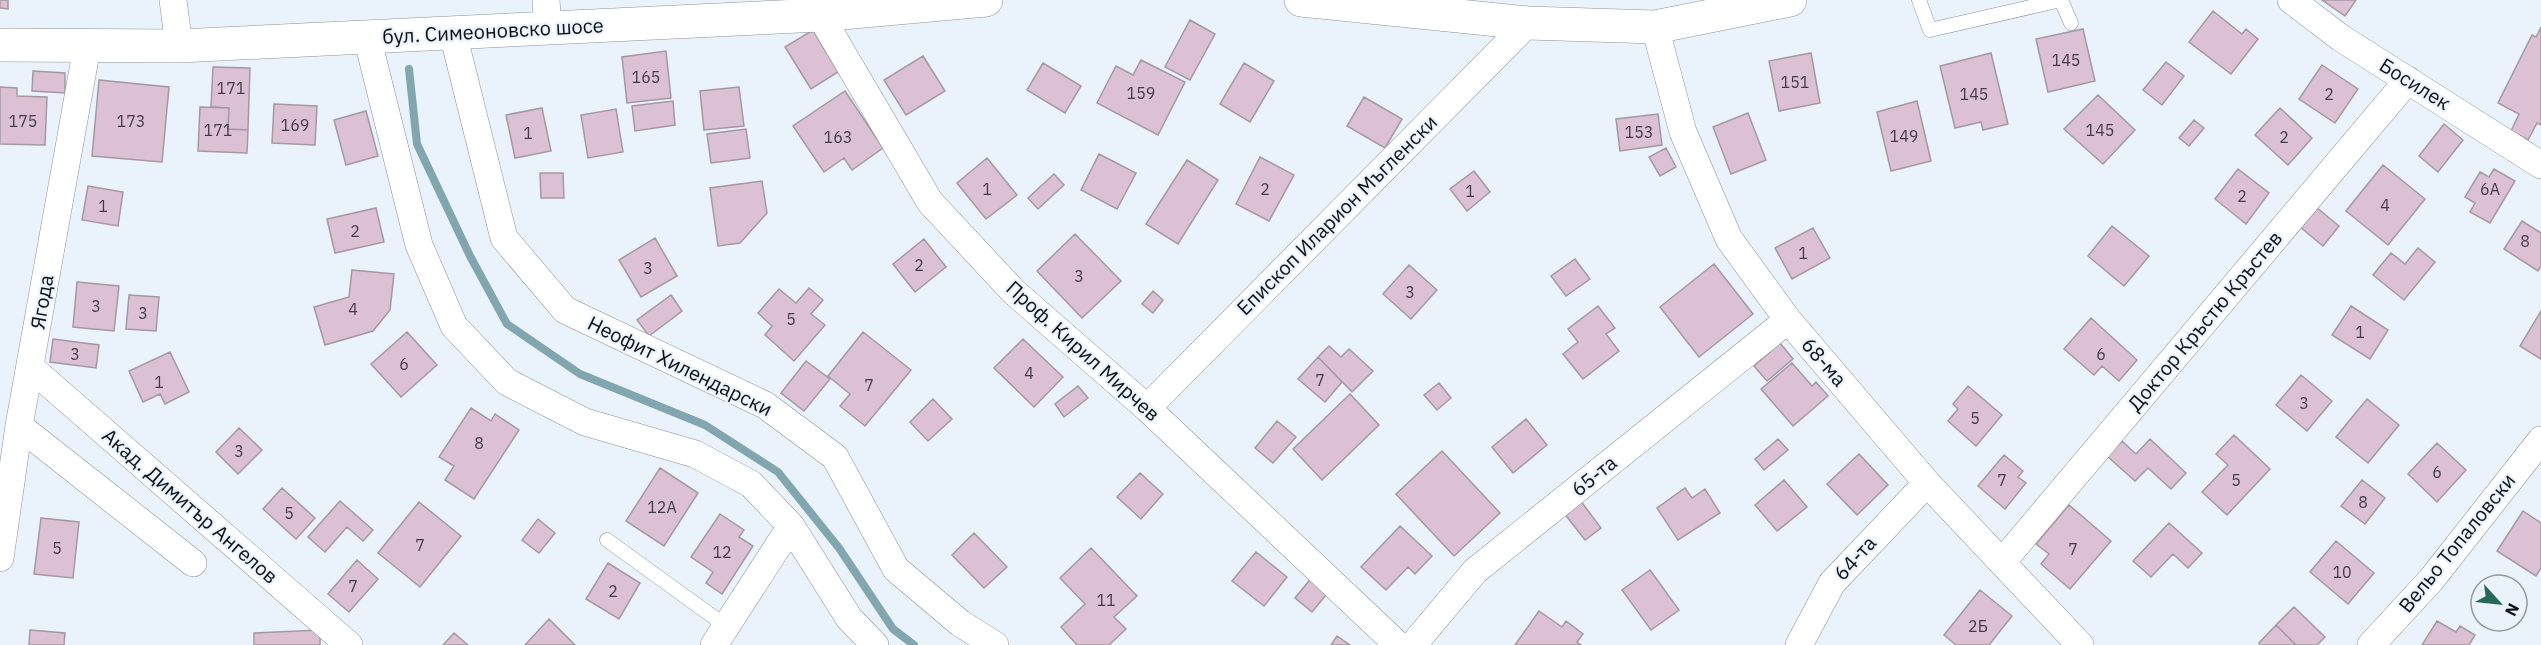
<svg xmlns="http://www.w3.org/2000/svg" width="2541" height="645" viewBox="0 0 2541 645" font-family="'IBM Plex Sans',sans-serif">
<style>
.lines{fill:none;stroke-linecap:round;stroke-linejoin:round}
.stream{stroke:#82a6af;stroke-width:8}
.building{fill:#dcc0d4;stroke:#a499a1;stroke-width:1.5}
.service-casing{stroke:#8b929b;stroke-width:15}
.minor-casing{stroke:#8b929b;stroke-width:28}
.tertiary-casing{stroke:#8b929b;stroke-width:34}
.service{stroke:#fff;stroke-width:14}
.minor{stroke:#fff;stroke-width:27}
.tertiary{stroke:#fff;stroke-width:33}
.labels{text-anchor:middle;stroke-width:4.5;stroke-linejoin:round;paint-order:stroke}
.number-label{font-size:16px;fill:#423d44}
.street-label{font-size:20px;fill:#0e1114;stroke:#eaf2fc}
</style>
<rect width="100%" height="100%" fill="#eaf2fc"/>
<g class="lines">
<!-- stream -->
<path class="stream" d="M409,69L417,144L470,256L507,324L580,374L705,425L778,472L839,548L893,629L914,645"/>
</g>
<!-- building -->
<path class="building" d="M0,0H8V9L0,8Z
M2322,0H2356L2345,16Z
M2213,11L2242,34L2246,29L2258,39L2231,74L2189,42Z
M1190,20L1215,34L1190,80L1165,67Z
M2541,27V125L2537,123L2528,140L2511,131L2519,114L2498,103L2532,35L2536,37Z
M2083,29L2095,81L2048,92L2036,39Z
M813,30L838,72L811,89L785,47Z
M666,51L671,98L627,103L622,57Z
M1811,53L1820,103L1779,111L1769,61Z
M1991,53L2008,124L1983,130L1981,122L1955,128L1940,66Z
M923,56L945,91L906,115L884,80Z
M1141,60L1185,82L1158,135L1097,103L1116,66L1133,75Z
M2166,62L2184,76L2162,105L2143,90Z
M1043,63L1081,86L1065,113L1027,90Z
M1244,63L1274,81L1250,122L1220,104Z
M2322,65L2358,89L2335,123L2299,99Z
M213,67L250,68L248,130L228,129L229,108L211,107Z
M33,71L65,73V93L32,91Z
M99,80L169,87L162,162L92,156Z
M0,87L17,88V96L47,97L45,145L0,144Z
M739,87L744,126L704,130L700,91Z
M845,91L883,148L852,170L844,158L824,172L793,126Z
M2098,95L2135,130L2103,164L2064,129Z
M1364,97L1402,119L1385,148L1347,126Z
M673,101L675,125L635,131L632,106Z
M1917,101L1931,161L1891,171L1877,112Z
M274,104L317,106L315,145L272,143Z
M200,107L229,108L228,129L248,130L247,153L198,151Z
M542,108L551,151L515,158L506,115Z
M2280,108L2312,138L2288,165L2255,135Z
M616,109L623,152L588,158L581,115Z
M366,111L378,156L346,165L334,120Z
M1748,113L1766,160L1731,174L1713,127Z
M1658,114L1662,145L1620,151L1616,119Z
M2194,120L2204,128L2189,146L2179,138Z
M2444,124L2463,140L2438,172L2419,156Z
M746,129L750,158L711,163L707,134Z
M1666,148L1676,167L1660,176L1649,157Z
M1099,154L1136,173L1117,209L1081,190Z
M1260,157L1294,175L1269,221L1236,204Z
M987,158L1017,195L986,219L957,183Z
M1187,160L1218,180L1178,244L1146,224Z
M2383,165L2425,199L2388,245L2346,211Z
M2238,169L2269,193L2246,224L2215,199Z
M2494,169L2515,181L2490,223L2470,212L2475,203L2465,197L2480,172L2489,177Z
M1474,171L1490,192L1467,211L1450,189Z
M540,173H563L564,198H541Z
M1054,174L1064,185L1038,209L1028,198Z
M762,181L767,213L740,243L718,246L710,188Z
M88,186L123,192L118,226L82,220Z
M2316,207L2339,226L2323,246L2300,227Z
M376,208L384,242L335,253L327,219Z
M2522,221L2541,233V266L2538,271L2504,249Z
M2112,226L2149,256L2124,286L2088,256Z
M1813,228L1830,258L1792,279L1775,248Z
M1075,234L1121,281L1082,318L1037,271Z
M655,238L677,276L641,297L619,260Z
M924,239L946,267L915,292L893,264Z
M2418,248L2435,262L2404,300L2373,275L2391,253L2405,264Z
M1575,259L1590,279L1566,296L1551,276Z
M1714,264L1753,314L1699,357L1660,307Z
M1409,265L1437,290L1411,319L1383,294Z
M352,270L394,274L390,310L373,331L325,345L314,307L349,297Z
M77,282L119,286L114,331L73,327Z
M809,288L823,300L811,314L825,325L794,361L765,335L772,326L758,313L779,289L796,303Z
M1153,291L1163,300L1153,313L1142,304Z
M129,295L159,297L156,331L126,329Z
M671,295L682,311L649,336L637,320Z
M1598,306L1615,328L1606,334L1619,351L1583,379L1563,354L1578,342L1568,329Z
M2351,306L2388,330L2370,359L2332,335Z
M2541,311V359L2520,346Z
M2091,318L2137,360L2119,381L2102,366L2094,375L2064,349Z
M407,332L437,365L401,397L371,364Z
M863,332L911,370L865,426L840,406L850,394L828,376Z
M53,339L99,345L96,368L50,362Z
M1023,339L1063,377L1034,407L994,368Z
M1780,343L1793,359L1767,381L1754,366Z
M1329,346L1341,357L1349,349L1373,371L1352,392L1318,357Z
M170,352L189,392L165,404L160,394L143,402L129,371Z
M1318,357L1342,382L1325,402L1298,379Z
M806,361L830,379L804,411L781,393Z
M1792,363L1812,386L1816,382L1828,396L1793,426L1761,389Z
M2301,375L2332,401L2307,431L2276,405Z
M1439,383L1451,398L1437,410L1424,395Z
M1078,386L1088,398L1064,417L1055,404Z
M1968,386L2002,415L1976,446L1948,421L1958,409L1953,404Z
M1350,394L1379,425L1322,480L1293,449Z
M933,399L952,419L928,441L910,422Z
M2367,399L2399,425L2368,463L2336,437Z
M471,408L491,421L495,414L519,430L474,499L445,480L454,466L439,457Z
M1526,419L1547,445L1513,473L1492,447Z
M1277,421L1296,437L1273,463L1255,448Z
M239,428L262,450L238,474L216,452Z
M2234,435L2270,469L2227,515L2202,492L2228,465L2216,454Z
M1778,439L1788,450L1764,470L1755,459Z
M2150,439L2186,473L2171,489L2148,468L2135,481L2107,456L2122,441L2136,454Z
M2437,443L2466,470L2437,502L2408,474Z
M1442,451L1500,513L1454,556L1396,494Z
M1859,454L1888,485L1857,515L1827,484Z
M2004,455L2023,471L2018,477L2026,483L2005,509L1978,486Z
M660,468L698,493L664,546L626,521Z
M1140,473L1163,494L1141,519L1117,497Z
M1784,480L1807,507L1777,531L1755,505Z
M2362,480L2385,498L2365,524L2341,506Z
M282,488L315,518L296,539L263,509Z
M1685,488L1692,498L1705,489L1720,513L1678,540L1657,508Z
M1580,500L1601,528L1585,540L1564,513Z
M340,501L373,530L363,541L347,527L325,552L308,537Z
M419,502L461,536L420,587L378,553Z
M2069,505L2111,541L2070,589L2041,564L2049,554L2036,544Z
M2523,511L2541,523V568L2536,576L2497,551Z
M720,514L744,530L739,537L753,546L722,594L706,583L713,572L691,557Z
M41,518L79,522L73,578L34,574Z
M538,519L555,533L539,553L522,540Z
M2169,523L2202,553L2188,568L2173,554L2151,577L2133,561Z
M1400,526L1432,556L1415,574L1408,567L1386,590L1361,567Z
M974,533L1007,567L984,588L952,555Z
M2336,541L2374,573L2348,604L2310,572Z
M1091,548L1137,596L1114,617L1126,629L1109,645H1077L1061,627L1085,604L1060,578Z
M1256,552L1287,577L1264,606L1232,581Z
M357,560L378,579L349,612L328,594Z
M608,563L640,583L619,619L586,599Z
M1650,570L1679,610L1651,630L1622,590Z
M1313,576L1330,590L1312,612L1295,598Z
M1980,590L2012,616L1989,645H1956L1944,635Z
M2294,607L2325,637L2317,645H2296L2276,625Z
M1539,611L1562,627L1566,621L1583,634L1577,642L1581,645H1515Z
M549,619L575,645H525Z
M2437,621L2456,632L2460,626L2475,635L2469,645H2422Z
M2276,625L2296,645H2260L2259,643Z
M30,630L65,633L64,645H29Z
M320,630V645H254V633Z
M454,633L468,645H443Z
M1337,636L1350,645H1331Z"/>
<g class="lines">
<defs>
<path id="service" d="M1919,0L1930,30L2061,0L2071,23
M607,540L726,626"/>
<path id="minor" d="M173,0L179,46
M546,0L548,28
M2291,0L2341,38L2541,165
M820,15L930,202L1014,292L1147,408L1398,645
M1655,27L1683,132L1729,239L1788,320L1927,483L2080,645
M453,34L504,238L565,310L765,405L835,457L896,569L960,623L995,645
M367,37L419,245L454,326L507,382L585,422L695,454L751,484L791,526L849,618L875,645
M30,367L349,645
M1147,408L1528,23
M19,426L193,563
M0,558L19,426L87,47
M2003,561L2408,80
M714,645L791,526
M1413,645L1475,571L1788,320
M1799,645L1832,583L1927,483
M2371,645L2431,580L2541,440"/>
<path id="tertiary" d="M1301,0L1528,23L1655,27L1790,0
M0,45L179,46L820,15L986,0"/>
</defs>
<!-- service casing -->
<use href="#service" class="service-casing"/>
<!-- minor casing -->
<use href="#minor" class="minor-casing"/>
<!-- tertiary casing -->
<use href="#tertiary" class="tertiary-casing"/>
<!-- service -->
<use href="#service" class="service"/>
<!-- minor -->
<use href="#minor" class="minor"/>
<!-- tertiary -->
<use href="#tertiary" class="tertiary"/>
</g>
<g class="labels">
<!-- number labels -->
<g class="number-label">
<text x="2066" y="66">145</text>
<text x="646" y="83">165</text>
<text x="1795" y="88">151</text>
<text x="231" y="94">171</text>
<text x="1141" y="99">159</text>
<text x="1974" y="100">145</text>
<text x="2329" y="100">2</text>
<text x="23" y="127">175</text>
<text x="131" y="127">173</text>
<text x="295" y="131">169</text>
<text x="218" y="136">171</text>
<text x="2100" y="136">145</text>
<text x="1639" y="138">153</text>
<text x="528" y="139">1</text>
<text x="1904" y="142">149</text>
<text x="838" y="143">163</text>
<text x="2284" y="143">2</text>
<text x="987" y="195">1</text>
<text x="1265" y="195">2</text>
<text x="2490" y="195">6А</text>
<text x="1470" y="197">1</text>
<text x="2242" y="202">2</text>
<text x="2385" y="211">4</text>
<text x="103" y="212">1</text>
<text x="355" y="237">2</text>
<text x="2525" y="247">8</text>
<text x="1803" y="259">1</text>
<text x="919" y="271">2</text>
<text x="648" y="274">3</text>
<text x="1079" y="282">3</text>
<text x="1410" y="298">3</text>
<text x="96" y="312">3</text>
<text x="353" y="315">4</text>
<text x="143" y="319">3</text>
<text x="791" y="325">5</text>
<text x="2360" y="338">1</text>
<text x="75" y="360">3</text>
<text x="2101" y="360">6</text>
<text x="404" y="370">6</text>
<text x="1029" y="379">4</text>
<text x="1320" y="386">7</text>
<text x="159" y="388">1</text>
<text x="869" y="391">7</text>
<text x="2304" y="409">3</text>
<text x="1975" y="424">5</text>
<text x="479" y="449">8</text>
<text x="239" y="457">3</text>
<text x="2437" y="478">6</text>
<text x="2002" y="486">7</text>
<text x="2236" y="486">5</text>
<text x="2363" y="508">8</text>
<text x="662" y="513">12А</text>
<text x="289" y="519">5</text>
<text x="420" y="551">7</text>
<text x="57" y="554">5</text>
<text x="2073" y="555">7</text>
<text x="722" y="558">12</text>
<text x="2342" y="578">10</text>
<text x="353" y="592">7</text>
<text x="613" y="597">2</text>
<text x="1106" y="606">11</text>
<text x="1978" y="632">2Б</text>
</g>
<!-- street labels -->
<g class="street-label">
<text transform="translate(493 31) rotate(-3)" y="7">бул. Симеоновско шосе</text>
<text transform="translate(2415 84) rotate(32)" y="7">Босилек</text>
<text transform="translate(1337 215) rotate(-45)" y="7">Епископ Иларион Мъгленски</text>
<text transform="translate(42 302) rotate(-80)" y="7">Ягода</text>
<text transform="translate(2205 321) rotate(-50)" y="7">Доктор Кръстю Кръстев</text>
<text transform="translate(1083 351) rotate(42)" y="7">Проф. Кирил Мирчев</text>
<text transform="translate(1824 362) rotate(49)" y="7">68-ма</text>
<text transform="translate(680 366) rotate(26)" y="7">Неофит Хилендарски</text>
<text transform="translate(1594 476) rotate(-39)" y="7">65-та</text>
<text transform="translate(190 506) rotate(41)" y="7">Акад. Димитър Ангелов</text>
<text transform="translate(2457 543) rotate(-51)" y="7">Вельо Топаловски</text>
<text transform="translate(1855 558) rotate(-48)" y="7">64-та</text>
</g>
</g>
<!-- north arrow -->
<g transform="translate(2499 603) rotate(117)"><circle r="28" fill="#eaf2fc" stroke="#92989f" stroke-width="1.5"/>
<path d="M0-4.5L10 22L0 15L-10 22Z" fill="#266959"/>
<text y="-9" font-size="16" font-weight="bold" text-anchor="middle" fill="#0e1114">N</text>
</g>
</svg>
